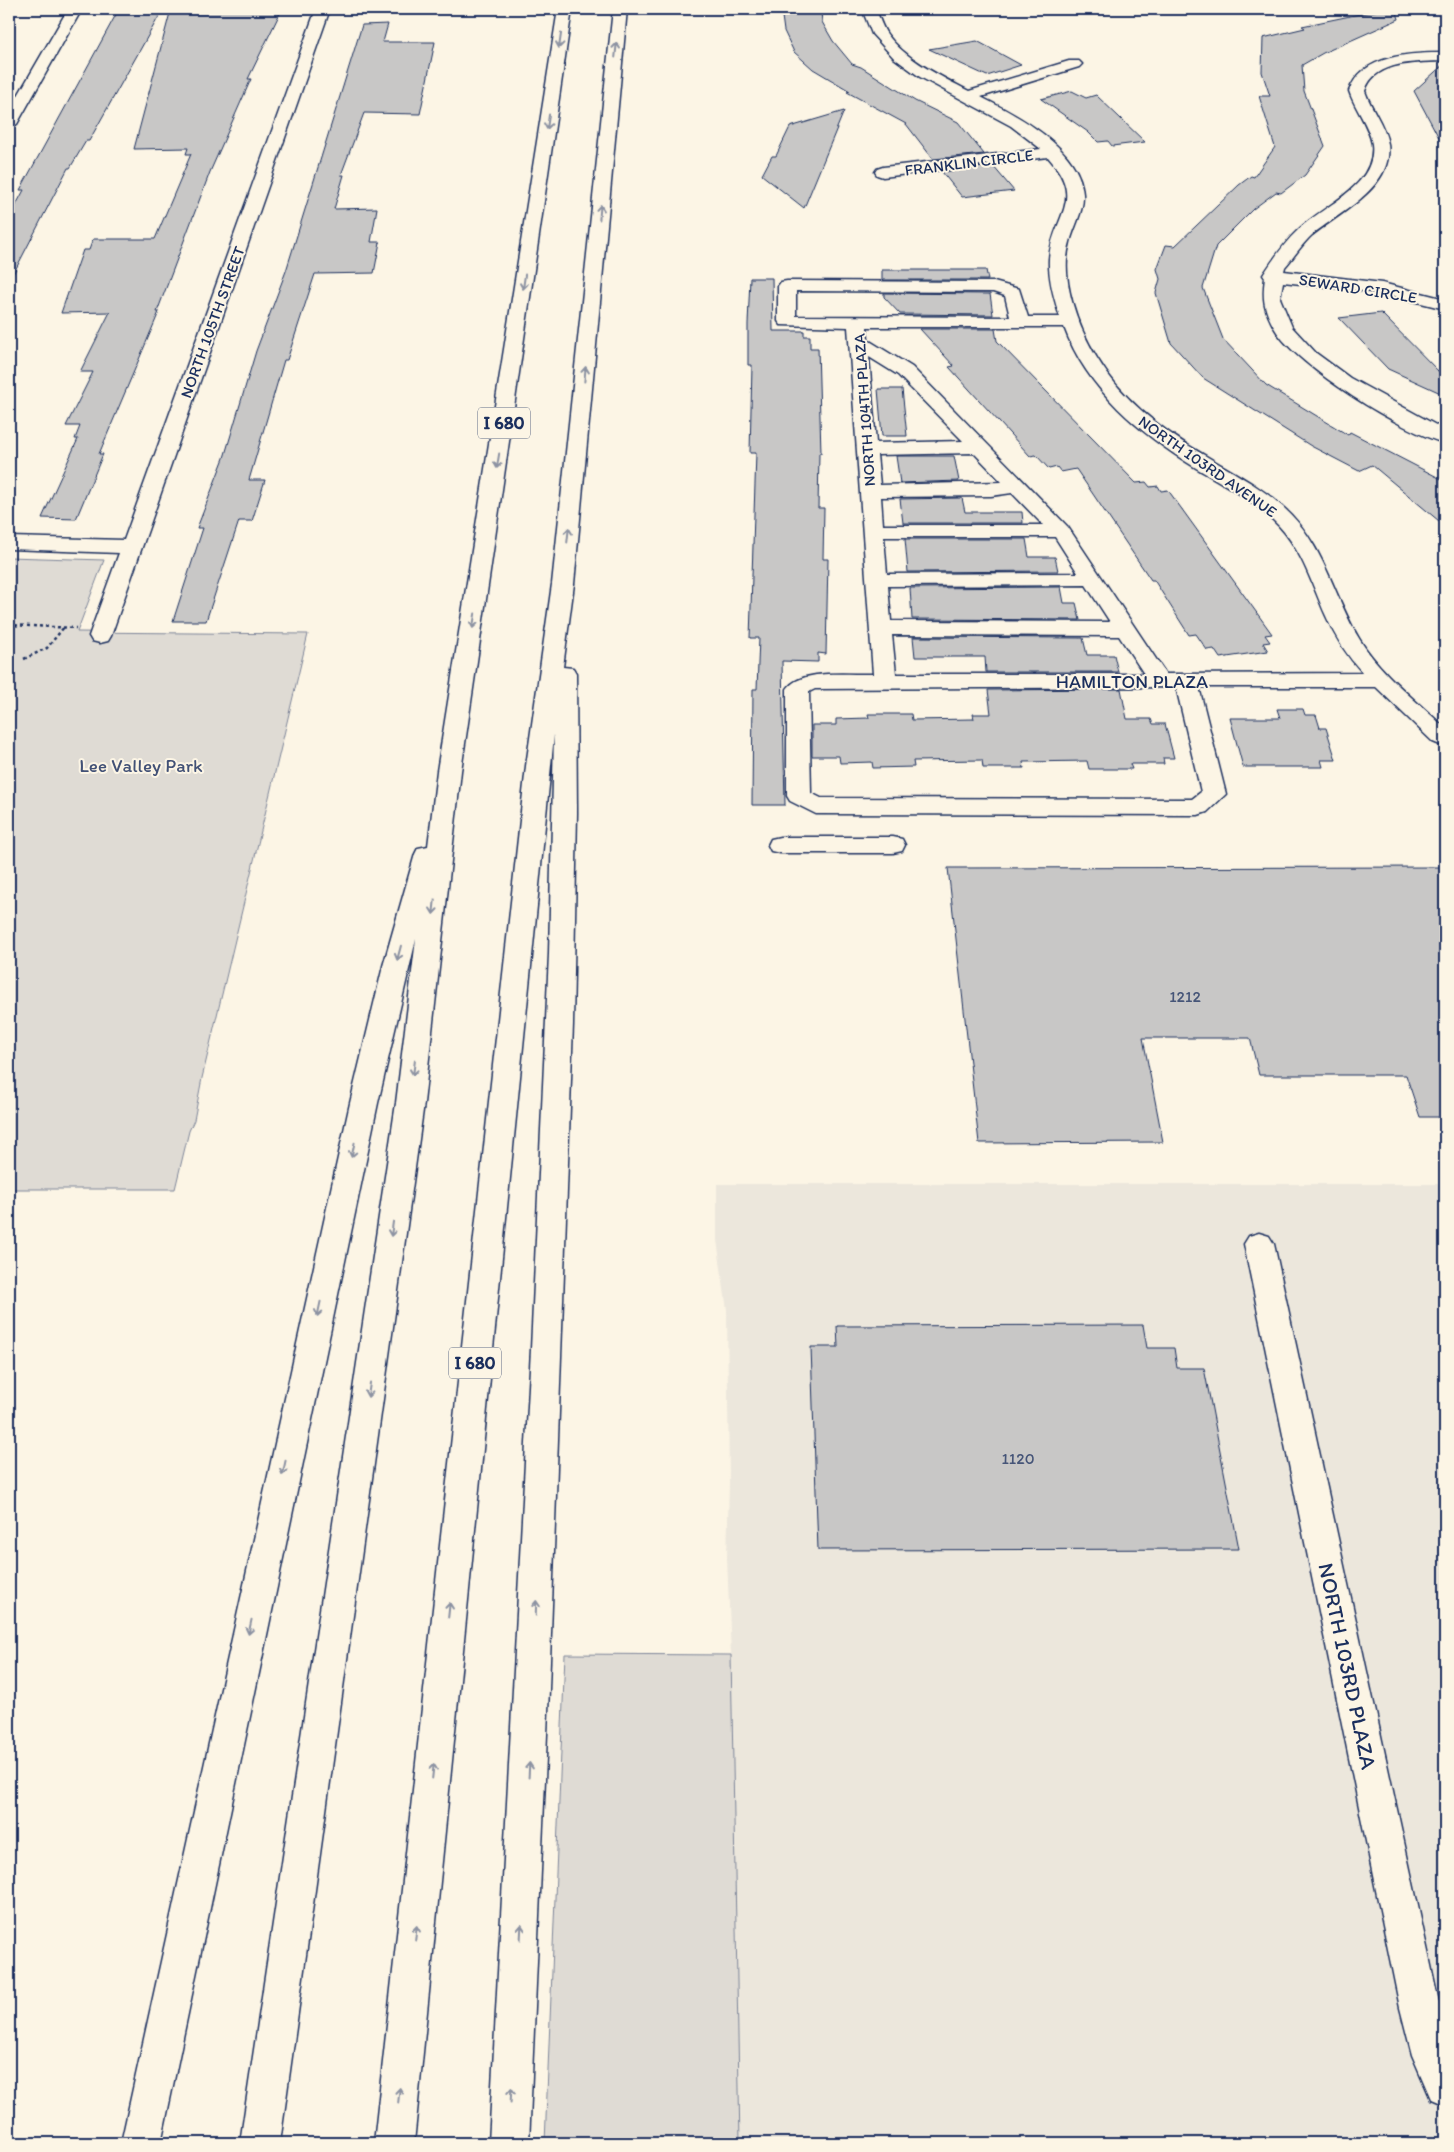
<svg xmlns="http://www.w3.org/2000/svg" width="1454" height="2152" viewBox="0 0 1454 2152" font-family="Itim,sans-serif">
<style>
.built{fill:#ece7dc}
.green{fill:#dfdbd4;stroke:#7d8599}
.building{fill:#c8c7c6;stroke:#1b2f5e}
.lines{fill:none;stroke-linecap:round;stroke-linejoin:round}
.minor-casing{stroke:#1b2f5e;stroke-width:3}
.highway-casing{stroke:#1b2f5e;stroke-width:3}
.path{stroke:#1b2f5e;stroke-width:2.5;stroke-dasharray:3 3;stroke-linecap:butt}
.minor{fill:#fcf5e5;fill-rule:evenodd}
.highway{fill:#fcf5e5;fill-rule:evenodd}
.oneway{stroke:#8c92a2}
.labels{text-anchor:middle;stroke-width:4;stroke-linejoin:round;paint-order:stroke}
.far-street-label{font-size:16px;fill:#1b2f5e;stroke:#fcf5e5}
.number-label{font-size:16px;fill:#465578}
.shield{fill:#fcf5e5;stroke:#5e6a86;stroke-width:1}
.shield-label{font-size:18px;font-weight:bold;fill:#1b2f5e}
.street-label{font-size:19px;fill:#1b2f5e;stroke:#fcf5e5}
.park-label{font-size:19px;fill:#425176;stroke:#fcf5e5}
.near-street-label{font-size:22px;fill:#1b2f5e;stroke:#fcf5e5}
</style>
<rect width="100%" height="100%" fill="#fcf5e5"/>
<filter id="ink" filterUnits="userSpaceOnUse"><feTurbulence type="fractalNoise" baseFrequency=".02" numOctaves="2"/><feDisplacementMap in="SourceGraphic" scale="10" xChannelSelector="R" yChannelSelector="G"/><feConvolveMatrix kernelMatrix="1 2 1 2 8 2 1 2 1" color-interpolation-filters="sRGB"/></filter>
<g filter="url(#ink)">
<!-- built -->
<path class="built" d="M717,1184H1445V2143H740L731,1655L727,1558L729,1483L727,1310L717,1240Z"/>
<!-- green -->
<path class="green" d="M9,557L104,560L77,632L308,634L202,1078L194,1120L189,1131L175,1189H9Z
M565,1654L731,1655L740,2143H545Z"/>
<!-- building -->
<path class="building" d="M119,9H163L89,141H86L70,168H68L9,282V218L24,190H20Z
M171,9H276L275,11H281L248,79H251L210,172L157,312H159L99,454H103L76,519L42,518L78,439H75L80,426H66L93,372H80L110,312L61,313L83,250H89L93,239H155L191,154H186L188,148L134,149Z
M781,9H808L809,12H821L822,22L833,41L852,64L861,67L915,101L958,122L984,154L933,159L906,124L847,92L850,91L813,69L794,52L784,31Z
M1384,9H1396L1399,19L1323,53L1302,65L1304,91L1325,146L1305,175L1281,193L1276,192L1253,209L1216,246L1203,288L1223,339L1266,385L1348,435L1350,432L1445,481V526L1372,465L1359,471L1311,446L1203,378L1171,343L1156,293L1160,279L1157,269L1166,245L1175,246L1239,185L1251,176L1254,177L1275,147L1259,96H1270L1262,72L1263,38L1305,28L1302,26Z
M388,24L383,42H435L420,114L364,113L341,175H344L334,209L377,208L371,242H380L374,273L315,274L287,360H284L249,480H265L252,521H239L206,621H173L203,528H197L224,458L256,351L286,271L362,25Z
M977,41L1021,65L987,76L929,49Z
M1445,63V149L1414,91Z
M1072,91L1086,98L1096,95L1145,142L1112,146L1108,141L1098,142L1088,132L1041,99Z
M844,111L804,208L762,175L772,156H776L790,127Z
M993,166L1014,191L962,197L942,172Z
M882,270H986L988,280H882Z
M750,278H772L773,331H804V336H810V348H818L821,453H819L818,508H824L823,559H828L826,654L818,653V662L782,661L785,805H752L753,689H757L759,638H750L756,453H750L752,365H748V324Z
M884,293L990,294L993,315L900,314L884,297Z
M1381,313L1445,378V395L1388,369L1339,318Z
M920,329H995L997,341L1136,483L1146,482L1150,487L1158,486L1161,491L1168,490L1272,634L1265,635L1270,642L1263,643L1268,651L1220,658L1214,649L1207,650L1196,634L1189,635L1154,580H1151L1076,469L1061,472L1057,467L1049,469L1036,455L1030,456L949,367L954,366Z
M878,389H902L907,436H882Z
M896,456H954L959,481L900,483Z
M962,498L965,512H1022L1023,523H903L900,499Z
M905,539H1026L1029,557H1055L1058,571L908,572Z
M1061,587L1064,603H1076L1080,620L912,619L910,588Z
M913,637L1083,638L1087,655H1114L1118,672H986L985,657H915Z
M1121,689L1127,719H1151L1153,724H1165L1174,758H1163L1164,764H1130L1132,769H1089L1087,761L1023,762L1024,768H983L982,760L913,761L914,767L873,768L872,762L840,763L839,756H812V725H836V719L869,718L868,714H911L912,720L974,719L973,714H991L988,690Z
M1277,709H1303L1305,715H1316L1320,728H1326L1336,760H1321L1323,767H1243L1230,718H1280Z
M1445,867V1117H1420L1406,1075H1259L1250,1038H1143L1163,1142L979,1143L948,868Z
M1143,1325L1147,1348H1174L1177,1368H1204L1239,1549L818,1550L811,1347H838L837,1326Z"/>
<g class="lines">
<defs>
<path id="minor" d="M68,9H82L17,124L9,129V111Z
M316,9H330L111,636L108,641L100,643L92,641L89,636L119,553L9,549V537L124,540Z
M862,9H876C879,17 882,27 887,34C906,60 940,76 969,91L1069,61H1079L1082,64L1079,67L981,97C1017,115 1080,148 1083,194C1084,211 1074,226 1070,242C1059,279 1078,327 1097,358C1122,400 1164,432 1206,456C1232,472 1260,486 1283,507C1324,543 1333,596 1360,640C1381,674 1417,701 1445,728V747L1433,742L1376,687H1199L1226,794L1207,812L1198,815L816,814L790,801L787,796V689C801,668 850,675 873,674L848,327L781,325L778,321V286L781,282L787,281L994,282L1019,289L1028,317H1060C1054,299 1048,278 1049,259C1052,216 1087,201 1048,157L883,177L877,175L875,172L877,169L883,167L1041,149L1011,126L920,77L894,58L872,34ZM796,291L993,292L1005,296L1010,317L796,316ZM867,327H1064C1087,390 1141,434 1196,468C1225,485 1256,501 1279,526C1303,552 1312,585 1326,616C1335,637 1347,656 1363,673L1166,674L1068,527L912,367L868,340ZM869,357L898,375L963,441L876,443ZM974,453L1002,482L880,485L877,455ZM1012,493L1043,525H883L881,497L991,496ZM884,537H1055L1078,573L887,574ZM1086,585L1110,622L891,621L888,586ZM892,635L1119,636L1144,674H896ZM1176,687L1201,792L1192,799L821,798L811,793L809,692L815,689Z
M1445,53V61C1419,62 1374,60 1365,91C1371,109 1385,125 1388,144C1394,187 1340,212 1312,235C1302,244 1294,257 1285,267L1284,271L1382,283L1445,299V309L1381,293L1283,282L1280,298L1292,327L1316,353L1350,378L1445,430V443C1404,433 1296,366 1275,329C1264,310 1262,299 1265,278L1263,275C1273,260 1284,243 1298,230C1323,205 1377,187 1372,144C1369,125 1355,109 1349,91C1362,54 1412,53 1445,53Z
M780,837H893L902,839L905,845L902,851L893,853H780L771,851L768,845L771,839Z
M1259,1233L1269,1236L1274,1244L1445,2030V2105L1431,2099L1412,2055L1400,2008L1244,1244L1249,1236Z"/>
<path id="highway" d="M558,9H572L461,771L424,1103L280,2143H240L396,1103L416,939L378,1103L161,2143H121L350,1103L383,966L415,854L418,848L428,846L437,771Z
M613,9H627L574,584L563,667L573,668L576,673L577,813L573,1024L549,1689L529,2143H489L531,1349L549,954L554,735L414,2143H374L526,766L552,584Z"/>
</defs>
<!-- minor casing -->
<use href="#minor" class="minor-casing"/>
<!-- highway casing -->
<use href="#highway" class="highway-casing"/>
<!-- path -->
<path class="path" d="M9,625L76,628
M24,659L47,648L64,627"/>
<!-- minor -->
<use href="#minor" class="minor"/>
<!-- highway -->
<use href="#highway" class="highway"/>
</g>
<!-- one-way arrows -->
<defs><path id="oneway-shaft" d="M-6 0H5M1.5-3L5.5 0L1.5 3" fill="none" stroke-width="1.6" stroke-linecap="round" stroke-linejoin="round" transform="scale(1.25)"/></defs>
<g class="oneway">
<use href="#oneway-shaft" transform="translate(560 41) rotate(98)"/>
<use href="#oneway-shaft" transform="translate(616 50) rotate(-84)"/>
<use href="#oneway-shaft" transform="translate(548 122) rotate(98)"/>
<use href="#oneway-shaft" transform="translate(600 212) rotate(-85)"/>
<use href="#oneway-shaft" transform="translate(524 282) rotate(98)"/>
<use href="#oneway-shaft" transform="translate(585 374) rotate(-85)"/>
<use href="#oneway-shaft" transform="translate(498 461) rotate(99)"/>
<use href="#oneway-shaft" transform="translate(568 535) rotate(-84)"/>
<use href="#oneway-shaft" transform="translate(474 621) rotate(99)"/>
<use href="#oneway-shaft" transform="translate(434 907) rotate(96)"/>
<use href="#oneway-shaft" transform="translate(399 953) rotate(105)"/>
<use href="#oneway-shaft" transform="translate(414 1068) rotate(97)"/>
<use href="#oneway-shaft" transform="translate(353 1150) rotate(102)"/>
<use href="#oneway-shaft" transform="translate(392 1229) rotate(98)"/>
<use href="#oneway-shaft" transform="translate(319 1309) rotate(102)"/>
<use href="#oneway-shaft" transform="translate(369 1390) rotate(98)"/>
<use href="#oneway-shaft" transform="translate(284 1468) rotate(102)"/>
<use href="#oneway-shaft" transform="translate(536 1608) rotate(-88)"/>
<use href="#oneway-shaft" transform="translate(449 1610) rotate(-84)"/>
<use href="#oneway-shaft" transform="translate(250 1627) rotate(102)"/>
<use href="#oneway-shaft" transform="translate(529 1770) rotate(-87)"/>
<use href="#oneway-shaft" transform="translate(433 1771) rotate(-84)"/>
<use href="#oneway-shaft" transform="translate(521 1932) rotate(-87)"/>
<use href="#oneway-shaft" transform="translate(416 1933) rotate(-84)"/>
<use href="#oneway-shaft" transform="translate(399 2095) rotate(-84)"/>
<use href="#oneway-shaft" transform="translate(511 2095) rotate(-87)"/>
</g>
</g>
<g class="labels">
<!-- far-street labels -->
<g class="far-street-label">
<text transform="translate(969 162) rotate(-7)" y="6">FRANKLIN CIRCLE</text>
<text transform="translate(1358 288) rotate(9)" y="6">SEWARD CIRCLE</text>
<text transform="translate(212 322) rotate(-70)" y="6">NORTH 105TH STREET</text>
<text transform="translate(864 410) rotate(-94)" y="6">NORTH 104TH PLAZA</text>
<text transform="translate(1208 466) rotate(35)" y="6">NORTH 103RD AVENUE</text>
</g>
<!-- number labels -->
<g class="number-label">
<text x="1185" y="1002">1212</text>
<text x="1018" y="1464">1120</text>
</g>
<!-- shield labels -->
<g class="shield">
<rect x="478" y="407.5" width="52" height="31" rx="4"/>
<rect x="449" y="1347.5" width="52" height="31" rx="4"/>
</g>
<g class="shield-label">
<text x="504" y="429">I 680</text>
<text x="475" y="1369">I 680</text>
</g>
<!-- street labels -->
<g class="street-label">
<text x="1132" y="688">HAMILTON PLAZA</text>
</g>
<!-- park labels -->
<g class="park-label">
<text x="141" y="772">Lee Valley Park</text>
</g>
<!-- near-street labels -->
<g class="near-street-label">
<text transform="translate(1348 1666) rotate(78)" y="8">NORTH 103RD PLAZA</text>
</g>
</g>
<!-- margin -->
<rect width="1454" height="2152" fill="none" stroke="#fcf5e5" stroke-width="30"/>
<rect x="15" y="15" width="1424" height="2122" fill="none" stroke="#1b2f5e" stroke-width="2" filter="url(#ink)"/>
</svg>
